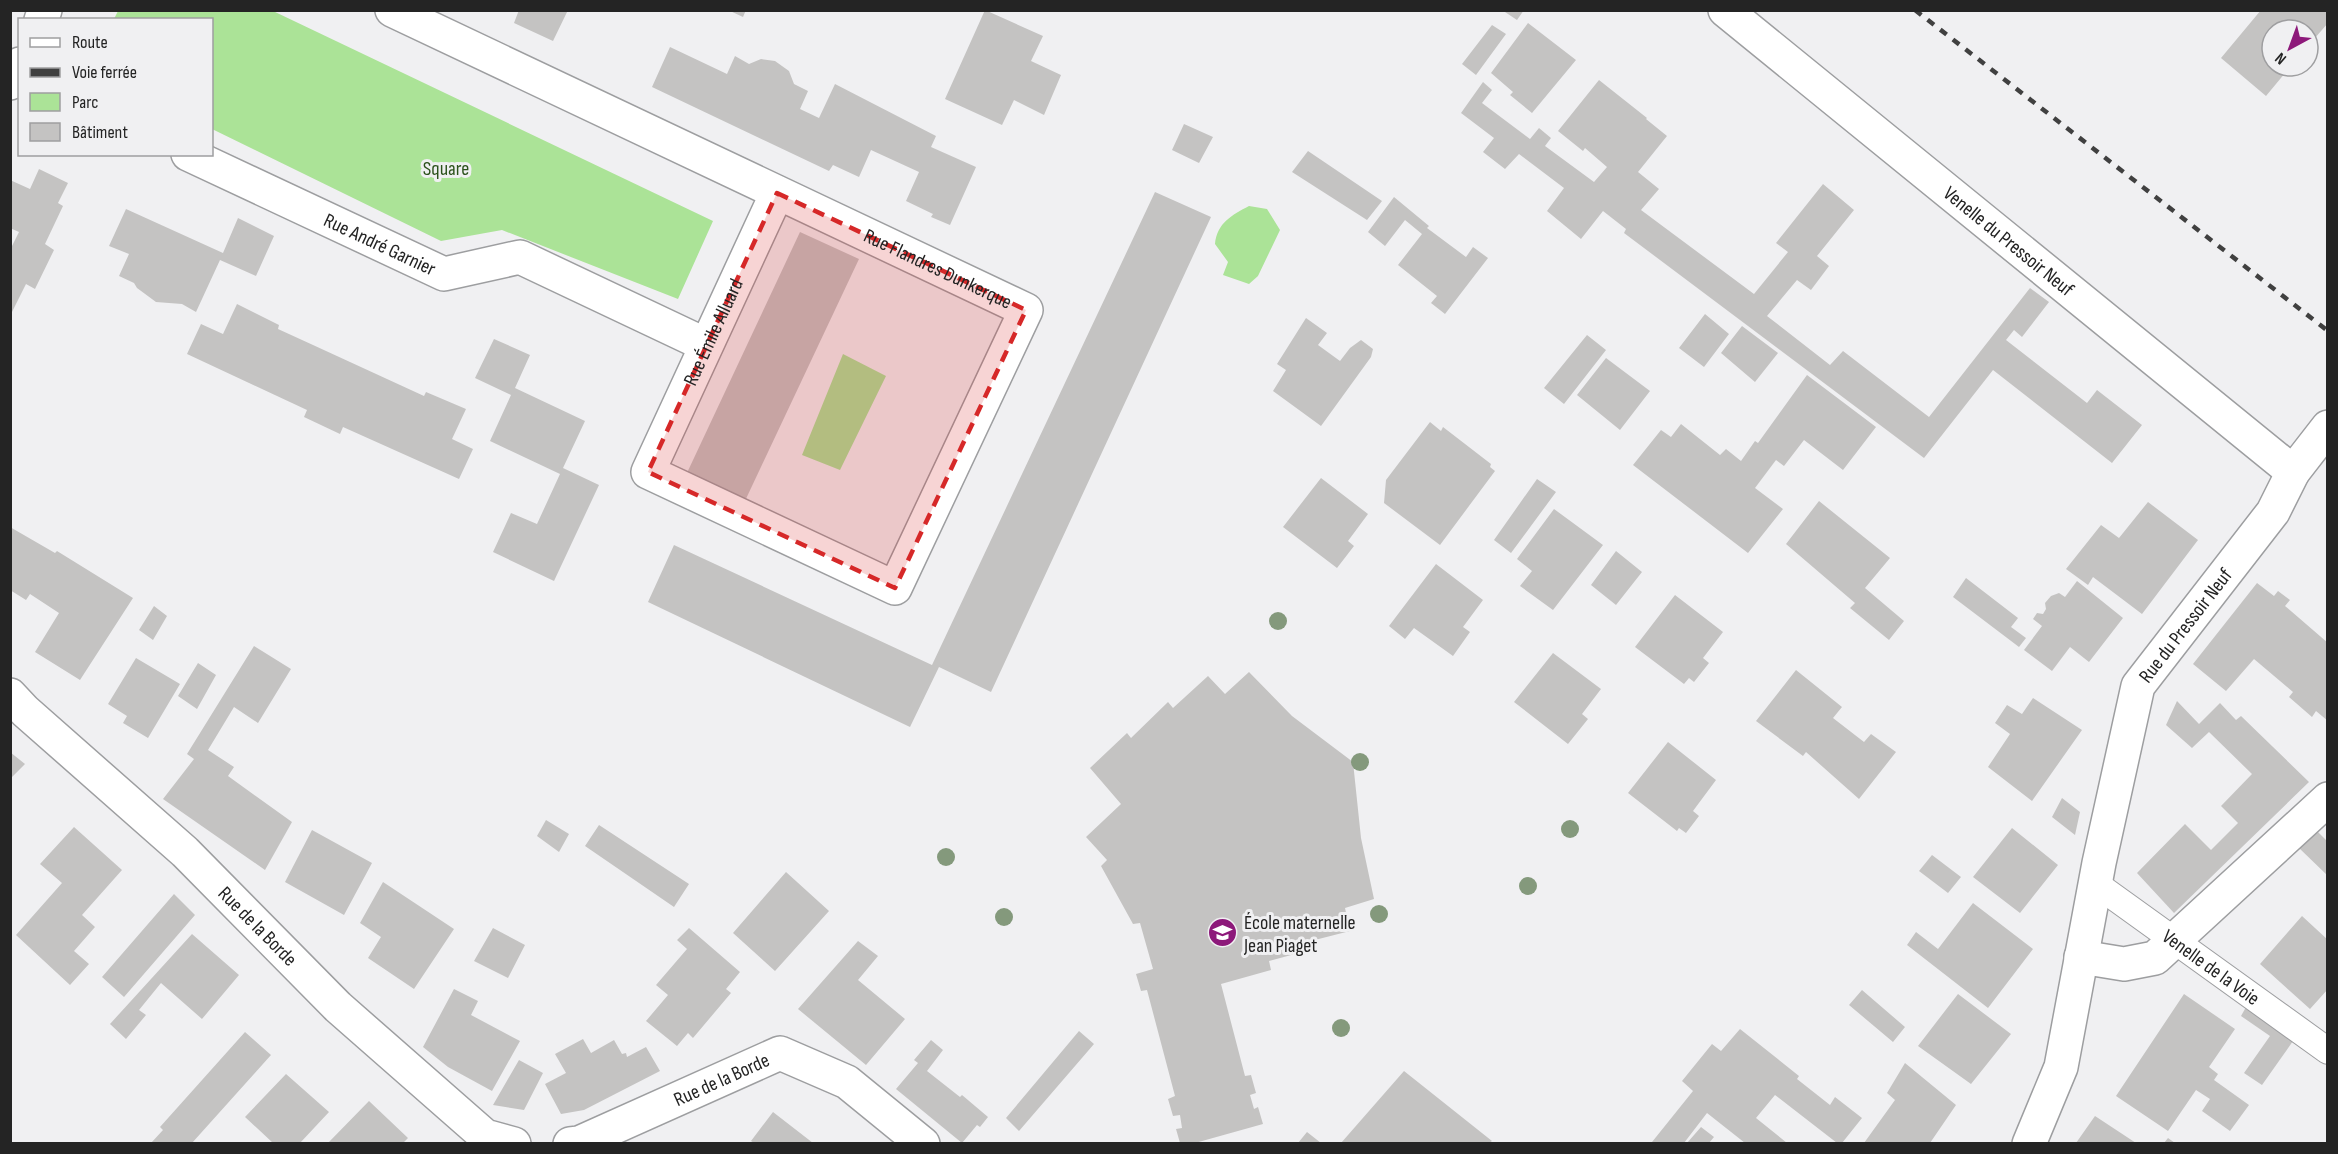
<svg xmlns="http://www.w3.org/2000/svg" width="2338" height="1154" viewBox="0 0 2338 1154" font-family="'Sofia Sans Condensed',sans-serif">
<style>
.green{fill:#abe397}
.building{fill:#c4c3c2}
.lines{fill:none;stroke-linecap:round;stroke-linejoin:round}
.service-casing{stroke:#9d9ea0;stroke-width:28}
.minor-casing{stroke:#9d9ea0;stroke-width:36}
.service{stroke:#fff;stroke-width:26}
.minor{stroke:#fff;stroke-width:33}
.rail{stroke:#404040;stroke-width:4.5;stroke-dasharray:8 8;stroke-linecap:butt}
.tree{fill:#84997c}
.marked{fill:#d62828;fill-opacity:0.2;stroke:#d62828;stroke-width:4.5;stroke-dasharray:12 8;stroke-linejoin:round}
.labels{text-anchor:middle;stroke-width:6;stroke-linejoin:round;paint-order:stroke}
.park-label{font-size:20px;fill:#2c521c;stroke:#f0f0f2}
.street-label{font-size:20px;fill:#242424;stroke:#f0f0f2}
.poi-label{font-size:20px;fill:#242424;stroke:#f0f0f2;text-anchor:start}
</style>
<rect width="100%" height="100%" fill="#f0f0f2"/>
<!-- green -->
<path class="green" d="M118,11H273L713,221L678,299L502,230L441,241L212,129V20L114,19Z
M1249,206L1267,209L1280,230L1258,276L1249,284L1223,275L1228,262L1215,244C1217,223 1232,215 1249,206Z
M843,354L886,376L840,470L802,455Z"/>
<!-- building -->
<path class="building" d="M519,10H568L553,41L514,23Z
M728,10H746L743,17Z
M985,10L1043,36L1031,61L1061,75L1044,115L1014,100L1002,125L945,99Z
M1502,10H1524L1517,20Z
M2261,10H2328V23L2308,46V30H2272V66H2291L2266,96L2221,58Z
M1528,23L1576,60L1532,113L1510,95L1513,92L1491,73Z
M1492,25L1506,34L1476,75L1462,64Z
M670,47L727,74L735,56L749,64L761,59L775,61L789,71L794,84L808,91L800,109L819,118L835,84L936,136L931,147L976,167L950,225L931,217L933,214L906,201L919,172L871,150L859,177L833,165L829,171L652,87Z
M1599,80L1647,118L1646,119L1667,136L1638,172L1659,189L1641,210L1754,294L1788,252L1776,243L1823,184L1854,210L1817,256L1829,266L1811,290L1797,280L1767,316L1830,365L1843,351L1929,417L2030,288L2049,302L2022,337L2014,330L2006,340L2087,403L2097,390L2142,425L2112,463L1993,370L1924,458L1624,233L1626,229L1603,211L1581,239L1547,211L1564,188L1519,154L1505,169L1483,152L1494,138L1461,113L1483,82L1492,90L1482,103L1530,139L1539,128L1551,138L1545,146L1594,182L1607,167L1585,148L1583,151L1558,131Z
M1184,124L1213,137L1199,163L1172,150Z
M1308,151L1382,201L1367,220L1292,172Z
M39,169L68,183L58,203L63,206L45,244L54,250L35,289L26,284L10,316V250L19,232L10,228V180L30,189Z
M1155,192L1211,217L991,692L939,667L910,727L648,602L674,545L932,665Z
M1394,197L1429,226L1427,228L1466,257L1473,247L1488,258L1445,314L1431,303L1437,296L1398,265L1422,234L1405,220L1385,246L1368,232Z
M126,209L223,253L238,218L274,236L256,276L220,260L196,312L182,304L156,302L137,288L134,283L119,276L129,254L109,246Z
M800,232L859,259L744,503L686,475Z
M237,304L279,325L278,329L313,345L424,396L426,392L466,409L452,439L473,449L459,479L343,427L340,434L304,417L307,410L187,354L201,324L223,334Z
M1705,314L1729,334L1704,367L1679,348Z
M1306,318L1327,333L1318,345L1340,361L1350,348L1361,340L1373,349L1371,357L1321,426L1273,391L1286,370L1277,364Z
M1742,326L1778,353L1755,382L1721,353Z
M1587,335L1606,350L1564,404L1544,388Z
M494,339L530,355L515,388L585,421L563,468L599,485L554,581L493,552L511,513L537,524L560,474L490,441L511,395L475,378Z
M1606,358L1650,391L1620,430L1577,395Z
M1807,375L1876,427L1843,470L1804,440L1784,466L1776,460L1755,488L1783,509L1748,553L1633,465L1661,430L1671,437L1681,424L1720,455L1726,449L1741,461L1755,441L1758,443Z
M1430,422L1441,431L1443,427L1491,464L1490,467L1495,471L1440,545L1384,503L1386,480Z
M1321,478L1368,514L1348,541L1354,546L1337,568L1283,527Z
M1537,479L1556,492L1511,553L1494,540Z
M1819,501L1890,558L1865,588L1904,621L1889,640L1850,608L1855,603L1786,544Z
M2148,502L2198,540L2142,614L2093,577L2088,585L2066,569L2101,525L2119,538Z
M1554,509L1603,545L1553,610L1520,586L1532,571L1517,559Z
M10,527L55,553L57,551L133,598L80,680L35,652L59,613L30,594L26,600L10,590Z
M1616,551L1642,572L1616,605L1591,585Z
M1436,564L1483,600L1463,627L1470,632L1453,656L1414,628L1405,639L1389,626Z
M1966,578L2018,618L2011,627L2026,638L2019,647L1953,597Z
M2077,581L2123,618L2089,662L2070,647L2052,671L2024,650L2042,626L2033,619L2037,613L2043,614L2046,609L2045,603L2051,596L2059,593L2065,597Z
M2257,583L2274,596L2278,591L2290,600L2285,606L2328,643V721L2316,711L2312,717L2289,697L2293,692L2254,659L2226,691L2193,664Z
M1675,595L1723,632L1703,658L1709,663L1694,682L1689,678L1684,684L1635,647Z
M154,606L167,616L153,640L139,630Z
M254,646L291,669L258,723L234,707L208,750L234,767L228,776L292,822L265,870L163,799L194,759L187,754Z
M1553,653L1601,689L1582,714L1588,719L1568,744L1514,702Z
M136,658L180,684L148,738L123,723L127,716L108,704Z
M198,663L216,675L197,709L178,696Z
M1796,670L1842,707L1833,718L1864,742L1871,734L1896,752L1859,799L1806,752L1803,756L1756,721Z
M1249,672L1292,716L1353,762L1361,838L1374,899L1345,908L1350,931L1303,943L1306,951L1269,961L1271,970L1221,984L1245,1076L1251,1075L1256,1093L1250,1095L1254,1109L1258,1107L1263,1124L1195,1143H1180L1176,1129L1182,1128L1180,1115L1173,1116L1168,1099L1175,1096L1147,990L1141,991L1136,974L1153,969L1140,923L1133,924L1101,866L1107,860L1086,837L1121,804L1090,768L1127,733L1131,738L1168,702L1173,708L1208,676L1225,694Z
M2033,698L2082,730L2032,801L1988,767L2010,734L1995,723L2007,705L2022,714Z
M2177,701L2199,724L2220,703L2236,720L2241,716L2309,782L2174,913L2137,873L2185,824L2211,850L2238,823L2221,806L2252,774L2209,732L2192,748L2166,725Z
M1668,742L1716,780L1693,811L1699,816L1686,833L1679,828L1677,831L1628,793Z
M10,752L25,764L10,779Z
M2062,798L2080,812L2075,835L2052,817Z
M546,820L569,834L559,852L537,836Z
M599,825L689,884L674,907L585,846Z
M74,827L122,870L82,915L95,927L74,951L89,964L70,985L16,935L62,883L40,864Z
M2012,828L2058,865L2020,913L1973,877Z
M312,830L372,863L344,915L285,882Z
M2317,831L2328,842V876L2299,848Z
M1932,855L1961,877L1948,893L1919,871Z
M786,872L829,911L775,971L733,933Z
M383,882L454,929L414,989L368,958L381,937L360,923Z
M174,894L195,915L124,997L102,977Z
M1973,903L2033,949L1988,1008L1907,945L1916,932L1938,949Z
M2302,916L2328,940V989L2310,1009L2260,964Z
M493,928L525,945L508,978L474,961Z
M689,928L740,972L726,989L731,993L693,1038L688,1033L677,1046L646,1021L668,995L656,985L687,949L677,940Z
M192,934L239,975L202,1019L161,983L139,1010L146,1015L126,1039L110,1024Z
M858,941L878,956L858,980L905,1019L866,1065L798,1009Z
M454,989L478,1001L471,1015L520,1041L492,1091L448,1067L423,1047Z
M1862,990L1905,1027L1893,1042L1849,1005Z
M1958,994L2011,1034L1971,1084L1918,1046Z
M2184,994L2235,1029L2209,1067L2218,1074L2214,1080L2249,1105L2230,1131L2202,1111L2210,1099L2196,1090L2168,1131L2116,1096Z
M2250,1000L2298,1034L2262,1085L2244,1073L2270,1036L2241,1016Z
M1740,1029L1799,1076L1797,1079L1830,1105L1835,1097L1862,1118L1842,1143H1837L1775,1095L1756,1118L1787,1143H1745L1707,1113L1684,1143L1652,1142L1693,1091L1682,1081L1712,1044L1721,1051Z
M1079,1031L1094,1044L1019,1131L1006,1118Z
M245,1032L271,1055L192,1143H151L163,1130L160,1127Z
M583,1039L591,1053L614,1040L622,1054L626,1053L627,1057L646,1047L660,1071L584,1110L561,1114L545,1084L566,1073L555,1054Z
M931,1040L943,1050L927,1071L960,1097L962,1095L988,1117L980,1127L977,1125L962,1143L896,1089L918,1063L914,1060Z
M519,1060L543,1073L524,1110L493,1105Z
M1905,1063L1956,1105L1930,1143H1864L1895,1100L1887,1093Z
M1404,1071L1492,1141L1489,1143H1341Z
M286,1074L329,1112L300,1143H273L245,1117Z
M369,1101L408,1138L403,1143H328Z
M773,1112L813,1143H754L751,1141Z
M2095,1116L2136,1143H2076Z
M1701,1127L1714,1137L1709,1143H1687Z
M1307,1132L1321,1143H1298Z
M2168,1138L2175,1143H2164Z"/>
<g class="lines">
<defs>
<g id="service">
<path id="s1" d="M2096,884L2328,1051"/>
</g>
<g id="minor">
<path id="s2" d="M392,10L1026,310L895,588L648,472L777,193"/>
<path id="s3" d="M1725,10L2293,472"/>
<path d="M41,20L45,10"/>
<path d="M10,83L20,64"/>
<path id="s4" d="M188,154L444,274L520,257L706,345"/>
<path id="s5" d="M10,695L25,711L185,852L338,1007L485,1136L514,1144"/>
<path d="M2081,957L2124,964L2155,958L2328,799"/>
<path id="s6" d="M570,1144L579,1143L780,1053L847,1082L923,1144"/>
<path id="s7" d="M2029,1144L2061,1067L2099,863L2138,686L2273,512L2293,472L2328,427"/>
</g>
</defs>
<!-- service casing -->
<use href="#service" class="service-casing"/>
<!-- minor casing -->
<use href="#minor" class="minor-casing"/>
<!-- service -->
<use href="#service" class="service"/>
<!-- minor -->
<use href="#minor" class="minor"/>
<!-- rail -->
<path class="rail" d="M1915,10L2328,331"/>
</g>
<!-- trees -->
<g class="tree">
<circle cx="1278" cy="621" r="9"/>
<circle cx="1360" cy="762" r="9"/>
<circle cx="1570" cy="829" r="9"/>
<circle cx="946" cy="857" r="9"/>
<circle cx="1528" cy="886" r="9"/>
<circle cx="1379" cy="914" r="9"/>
<circle cx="1004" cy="917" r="9"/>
<circle cx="1341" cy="1028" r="9"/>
</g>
<!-- marked area -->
<path class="marked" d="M777,193L1026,310L895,588L648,472Z"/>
<!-- icons -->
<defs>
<symbol id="school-disc" viewBox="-11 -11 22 22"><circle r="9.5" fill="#8d197a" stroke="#f0f0f2"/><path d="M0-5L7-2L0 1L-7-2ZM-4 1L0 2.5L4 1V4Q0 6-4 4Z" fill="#fff"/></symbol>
</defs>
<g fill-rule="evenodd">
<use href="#school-disc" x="1206" y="916" width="33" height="33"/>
</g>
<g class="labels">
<!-- park labels -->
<g class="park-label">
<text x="446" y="175">Square</text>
</g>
<!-- street labels -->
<g class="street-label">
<text dy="7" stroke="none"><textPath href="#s3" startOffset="366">Venelle du Pressoir Neuf</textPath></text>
<text dy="7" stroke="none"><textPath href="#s4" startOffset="212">Rue André Garnier</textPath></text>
<text dy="7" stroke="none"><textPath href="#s2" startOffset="604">Rue Flandres Dunkerque</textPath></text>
<text dy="7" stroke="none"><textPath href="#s2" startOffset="1436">Rue Émile Alluard</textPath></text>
<text dy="7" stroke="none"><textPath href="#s7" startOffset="549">Rue du Pressoir Neuf</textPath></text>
<text dy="7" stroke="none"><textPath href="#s5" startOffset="339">Rue de la Borde</textPath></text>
<text dy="7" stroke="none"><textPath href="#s1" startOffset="142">Venelle de la Voie</textPath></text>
<text dy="7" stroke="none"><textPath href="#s6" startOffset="165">Rue de la Borde</textPath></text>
</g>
<!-- poi labels -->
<g class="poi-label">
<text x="1244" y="929">École maternelle<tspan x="1244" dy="23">Jean Piaget</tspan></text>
</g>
</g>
<!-- border -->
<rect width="2338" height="1154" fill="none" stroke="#242424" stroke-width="24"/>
<!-- legend -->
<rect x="18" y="18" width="195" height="138" fill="#f0f0f2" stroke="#9e9ea0" stroke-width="1.5"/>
<rect x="30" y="38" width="30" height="9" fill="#ffffff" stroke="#9e9ea0" stroke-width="1.5"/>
<text x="72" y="48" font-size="18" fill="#242424">Route</text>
<rect x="30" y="68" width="30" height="9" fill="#404040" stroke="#9e9ea0" stroke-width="1.5"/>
<text x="72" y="78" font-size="18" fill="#242424">Voie ferrée</text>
<rect x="30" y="93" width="30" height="18" fill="#abe397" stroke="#9e9ea0" stroke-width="1.5"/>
<text x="72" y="108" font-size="18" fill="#242424">Parc</text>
<rect x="30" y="123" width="30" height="18" fill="#c4c3c2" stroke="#9e9ea0" stroke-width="1.5"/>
<text x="72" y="138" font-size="18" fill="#242424">Bâtiment</text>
<!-- north arrow -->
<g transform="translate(2290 48) rotate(221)"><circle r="28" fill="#f0f0f2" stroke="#9e9ea0" stroke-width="1.5"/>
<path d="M0-4.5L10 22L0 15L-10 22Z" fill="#8d197a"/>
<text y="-9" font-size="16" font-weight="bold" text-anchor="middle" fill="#242424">N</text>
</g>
</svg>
